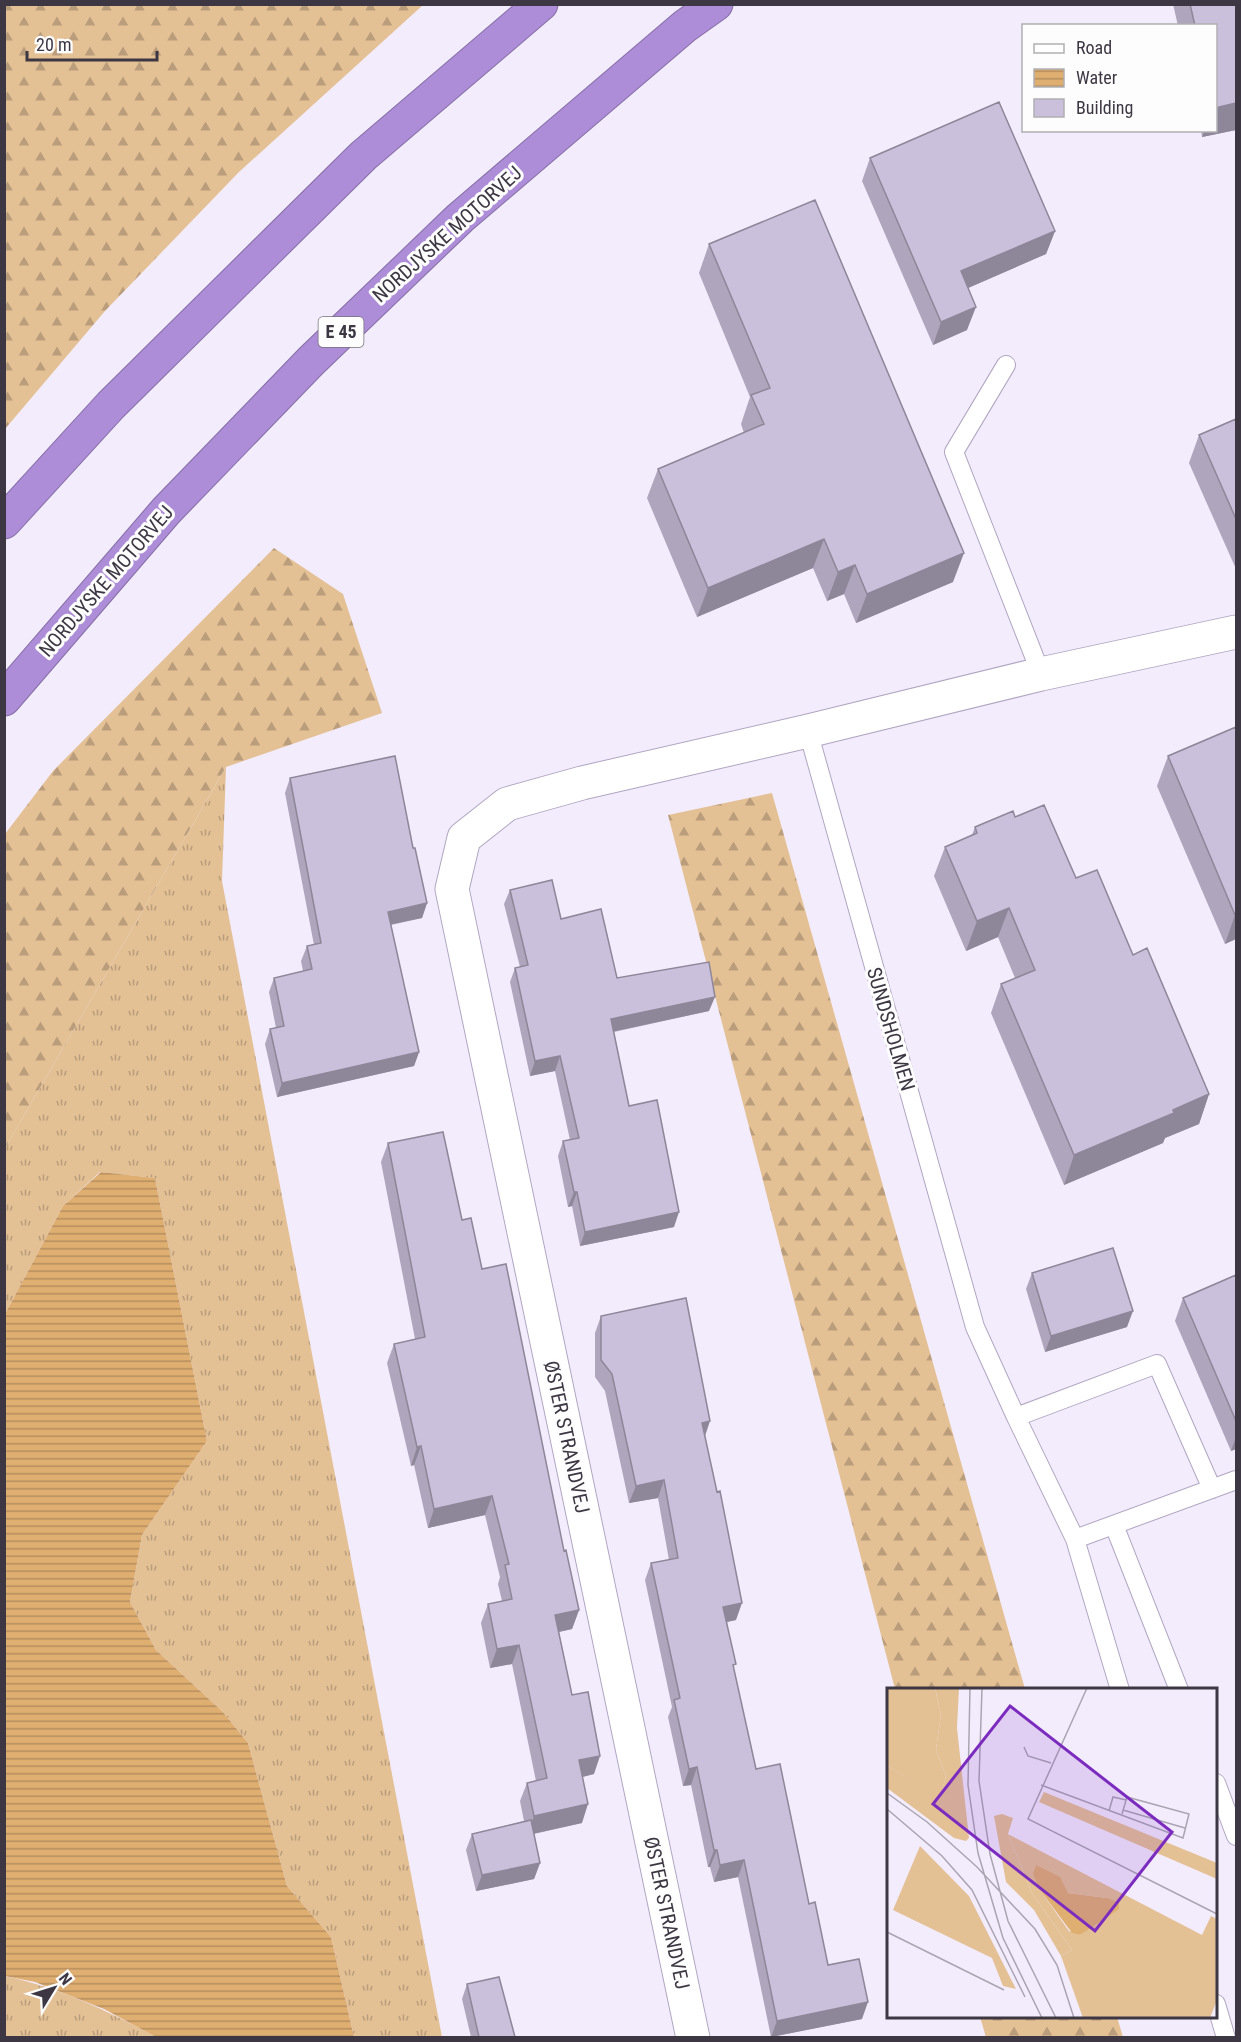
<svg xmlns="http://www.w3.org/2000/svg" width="1241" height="2042" viewBox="0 0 1241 2042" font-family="'Roboto Condensed',sans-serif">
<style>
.grass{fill:url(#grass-tufts)}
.forest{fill:url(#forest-firs)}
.water{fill:url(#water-rules)}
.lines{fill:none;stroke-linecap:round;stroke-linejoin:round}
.service-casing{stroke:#b1a6c1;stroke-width:20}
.minor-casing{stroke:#b1a6c1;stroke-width:35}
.motorway-casing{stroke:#856ea4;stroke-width:35}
.service{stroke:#fff;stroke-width:18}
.minor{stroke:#fff;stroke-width:33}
.motorway{stroke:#ad8cd8;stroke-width:33}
.wall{fill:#afa5bc}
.shaded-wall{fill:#8e8699}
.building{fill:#cbc0db;stroke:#8e8699;stroke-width:1.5}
.labels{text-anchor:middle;stroke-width:6;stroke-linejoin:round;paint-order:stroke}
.shield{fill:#fdfdfd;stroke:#76727a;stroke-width:1.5}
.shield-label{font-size:18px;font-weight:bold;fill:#3c3742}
.street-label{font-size:20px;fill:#3c3742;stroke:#fdfdfd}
.inset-road{fill:none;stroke:#aaa4b2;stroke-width:1.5}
.view{fill:#7b2cbf;fill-opacity:0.15;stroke:#7b2cbf;stroke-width:3}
.inset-edge{fill:none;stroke:#3c3742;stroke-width:3}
</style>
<defs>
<pattern id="grass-tufts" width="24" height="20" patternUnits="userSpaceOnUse" patternTransform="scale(1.5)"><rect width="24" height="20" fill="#e4c095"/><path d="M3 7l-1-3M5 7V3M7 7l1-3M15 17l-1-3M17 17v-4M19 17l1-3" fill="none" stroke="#ba9d7b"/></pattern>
<pattern id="forest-firs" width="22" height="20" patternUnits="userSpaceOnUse" patternTransform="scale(1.5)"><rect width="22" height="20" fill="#e4c095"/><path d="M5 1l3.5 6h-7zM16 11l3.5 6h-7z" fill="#ba9d7b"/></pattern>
<pattern id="water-rules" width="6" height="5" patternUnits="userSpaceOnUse" patternTransform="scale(1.5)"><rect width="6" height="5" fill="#dfae71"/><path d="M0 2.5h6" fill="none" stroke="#b68e5e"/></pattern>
</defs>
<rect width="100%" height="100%" fill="#f3ecfd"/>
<!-- grass -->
<path class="grass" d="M226,767L222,881L442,2037H354L331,1937L287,1886L248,1743L223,1712L156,1650L130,1602L142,1535L207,1441L155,1178L100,1172L63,1206L5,1314V1148Z
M4,1976C59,1987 108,2011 156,2037H5Z"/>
<!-- forest -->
<path class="forest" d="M5,4L423,5L239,172L105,311L5,429Z
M274,548L343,594L382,713L226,767L5,1148V834L53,771Z
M772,793L1025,1689H895L668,815Z
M980,2017H1117L1123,2037H986Z"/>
<!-- water -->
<path class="water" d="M101,1172L155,1178L207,1441L142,1535L130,1602L156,1650L223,1712L248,1743L287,1886L331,1937L354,2037H156L104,2009L35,1982L5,1976V1314L63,1206Z"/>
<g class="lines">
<defs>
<path id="service" d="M1006,365L954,452L1041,674
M808,731L975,1327L1016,1417L1075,1539L1120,1690
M1016,1417L1157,1364L1212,1489
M1114,1525L1179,1690
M1075,1539L1236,1480
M1216,1783L1236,1836
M1216,2004L1226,2038"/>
<path id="minor" d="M693,2038L452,889L464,838L507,804L582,783L808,731L1041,674L1236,632"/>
<path id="motorway" d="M4,522L111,405L363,156L541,4
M4,699L166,511L311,361L460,218L685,26L716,4"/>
</defs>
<!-- service casing -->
<use href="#service" class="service-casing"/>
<!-- minor casing -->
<use href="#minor" class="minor-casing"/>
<!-- motorway casing -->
<use href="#motorway" class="motorway-casing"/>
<!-- service -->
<use href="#service" class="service"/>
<!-- minor -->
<use href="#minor" class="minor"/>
<!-- motorway -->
<use href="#motorway" class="motorway"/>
</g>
<!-- wall -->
<path class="wall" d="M1173,4H1236V130L1202,137L1201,130H1215V26H1178Z
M870,158L1055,231L1046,254L968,288L967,330L933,345L862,181Z
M709,244L953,582L856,623L844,594L827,601L813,568L697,617L647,498L658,469L744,433L741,424L750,397L699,273Z
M1236,419V569L1189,463L1199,435Z
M1236,727V939L1225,944L1157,786L1168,756Z
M290,778L413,848L427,903L422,918L391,925L419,1052L414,1066L277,1097L265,1044L270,1029L276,1028L269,992L274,978L303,971L301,961L307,946L314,945L285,793Z
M1015,817L1076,878L1133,955L1209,1094L1199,1124L1165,1138L1163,1143L1064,1185L991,1013L1001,984L1015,978L998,937L966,951L934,876L945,847L972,835L975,827Z
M510,890L561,919L617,978L709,1011L614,1032L629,1106L674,1227L580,1246L572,1206L568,1207L558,1156L563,1141L570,1140L555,1071L530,1076L510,982L515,968L520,967L504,904Z
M388,1143L462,1220L482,1269L564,1551L579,1610L572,1629L559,1632L572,1695L594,1774L583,1777L582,1823L534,1834L540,1863L534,1879L476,1891L466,1850L472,1834L524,1821L520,1801L527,1783L536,1781L512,1664L490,1668L481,1623L488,1604L502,1601L498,1584L500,1577L485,1515L428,1528L414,1465L411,1466L387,1363L394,1344L415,1339L381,1162Z
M1032,1273L1127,1327L1045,1352L1026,1289Z
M1236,1275V1449L1231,1451L1175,1321L1183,1298Z
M601,1316L705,1435L736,1620L727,1622L734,1670L756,1769L809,1904L828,1965L862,2019L771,2037L738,1877L714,1882L710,1867H708L691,1785L683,1786L668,1717L672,1707L645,1580L651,1563L669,1560L658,1498L629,1503L605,1391L595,1377V1333Z
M467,1984L515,2037H471L462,1999Z"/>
<!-- shaded-wall -->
<path class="shaded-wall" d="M1236,103V130L1202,137L1205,130H1215V108Z
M1055,231L1046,254L952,295L961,271Z
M976,307L967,330L933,345L941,322Z
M824,539L813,568L697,617L708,588Z
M964,553L953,582L856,623L867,594Z
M855,565L844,594L827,601L838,572Z
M427,903L422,918L383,926L388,912Z
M1009,908L998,937L966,951L977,921Z
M1235,915H1236V939L1225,944Z
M715,997L709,1011L606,1033L611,1019Z
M419,1052L414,1066L277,1097L282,1083Z
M560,1056L555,1071L530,1076L535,1061Z
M1209,1094L1199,1124L1165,1138L1163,1143L1064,1185L1074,1155Z
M574,1192H577L572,1206L568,1207Z
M679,1212L674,1227L580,1246L585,1232Z
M1133,1311L1127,1327L1045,1352L1051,1336Z
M710,1421L704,1439L702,1423Z
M1236,1437V1449L1231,1451Z
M421,1446L414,1465L411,1466L417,1447Z
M664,1480L658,1498L629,1503L636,1486Z
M492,1496L485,1515L428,1528L434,1509Z
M742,1603L736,1620L717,1624L723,1607Z
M579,1610L572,1629L549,1634L555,1615Z
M519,1645L512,1664L490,1668L497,1649Z
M600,1756L594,1774L573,1779L579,1760Z
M697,1767L691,1785L683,1786L689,1769Z
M588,1804L582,1823L527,1835L534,1816Z
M714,1850H717L710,1867H708Z
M744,1860L738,1877L714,1882L720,1865Z
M540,1863L534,1879L476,1891L482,1875Z
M868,2002L862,2019L771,2037L777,2021Z"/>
<!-- building -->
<path class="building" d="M1190,4H1236V103L1215,108V26H1195Z
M999,102L1055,231L961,271L976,307L941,322L870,158Z
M815,200L964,553L867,594L855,565L838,572L824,539L708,588L658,469L764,424L751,395L770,388L709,244Z
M1236,419V519L1199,435Z
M1236,727V915H1235L1168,756Z
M395,756L413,848H415L427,903L388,912L419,1052L282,1083L270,1029L284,1026L274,978L312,969L307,946L321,943L290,778Z
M1044,805L1076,878L1097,870L1133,955L1147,948L1209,1094L1173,1110L1174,1113L1074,1155L1001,984L1035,970L1009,908L977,921L945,847L977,833L975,827L1013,811L1015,817Z
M552,880L561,919L601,909L617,978L709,962L715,997L611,1019L629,1106L657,1100L679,1212L585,1232L577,1192H574L563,1141L579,1138L560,1056L535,1061L515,968L528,965L510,890Z
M443,1132L462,1220L471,1218L482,1269L506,1264L564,1551L566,1550L579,1610L555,1615L572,1695L588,1692L600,1756L579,1760L588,1804L534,1816L527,1783L547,1778L519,1645L497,1649L488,1604L512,1599L505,1565L509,1564L492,1496L434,1509L421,1446L417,1447L394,1344L425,1337L388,1143Z
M1113,1248L1133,1311L1051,1336L1032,1273Z
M1236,1275V1421L1183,1298Z
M686,1298L710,1421L702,1423L717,1492L720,1491L742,1603L723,1607L736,1664L733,1665L756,1769L780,1764L809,1904L815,1902L828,1965L859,1959L868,2002L777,2021L744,1860L720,1865L717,1850H714L697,1767L689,1769L674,1700L680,1698L651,1563L678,1558L664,1480L636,1486L612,1374L601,1360V1316Z
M531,1820L540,1863L482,1875L472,1834Z
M499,1977L515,2037H479L467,1984Z"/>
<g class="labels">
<!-- shield labels -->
<rect class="shield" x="318.5" y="317" width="45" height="30" rx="4.5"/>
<g class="shield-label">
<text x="341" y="338">E 45</text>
</g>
<!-- street labels -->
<g class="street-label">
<text transform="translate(447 234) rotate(-42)" y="7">NORDJYSKE MOTORVEJ</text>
<text transform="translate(106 581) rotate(-49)" y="7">NORDJYSKE MOTORVEJ</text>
<text transform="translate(891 1029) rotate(74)" y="7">SUNDSHOLMEN</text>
<text transform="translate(567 1437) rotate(78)" y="7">ØSTER STRANDVEJ</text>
<text transform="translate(667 1913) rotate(78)" y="7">ØSTER STRANDVEJ</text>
</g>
</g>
<!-- overview -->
<g transform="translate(887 1688)">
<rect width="330" height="330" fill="#f3ecfd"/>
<path d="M0,0H48L54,27L49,61L59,89L53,108L0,78ZM121,146L315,247L324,228L330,231V312L323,330H196L174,268L185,262L145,205ZM177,200L181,205L220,210L212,232L193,247L182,243L153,202Z" fill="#e4c095" fill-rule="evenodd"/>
<path d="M48,0H72L70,40L82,150L79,153L67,150L0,100V78L53,107L59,89L49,61L54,27ZM157,104L330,175V191L152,114ZM115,126L126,130L121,146L145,205L185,262L174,268L147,222L119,194L107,128ZM33,158L82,208L129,301L116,298L105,270L6,222Z" fill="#e4c095"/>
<path d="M149,177L173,189L181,205L220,210L232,215V221L193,247L185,245L153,202L146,186Z" fill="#dfae71"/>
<path class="inset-road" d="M83,0L81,97L91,165L116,250L155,330M95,0L92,93L103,166L121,233L169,330M200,0L141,131L330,226M137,59L141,68L164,75M154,97L296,150L302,126L240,109L235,126M0,105L40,134L90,179L148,241L170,277L187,330M0,121L55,168L85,202L138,309M236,122L298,140M222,123L226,109L239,112M0,244L117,302"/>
<path class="view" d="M123,18L285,144L208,243L46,116Z"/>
<rect width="330" height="330" class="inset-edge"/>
</g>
<!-- border -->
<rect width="1241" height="2042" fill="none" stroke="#3c3742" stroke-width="12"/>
<!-- legend -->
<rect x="1022" y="24" width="195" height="108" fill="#fdfdfd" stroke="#b0aeb2" stroke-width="1.5"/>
<rect x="1034" y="44" width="30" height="9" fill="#ffffff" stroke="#b0aeb2" stroke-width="1.5"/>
<text x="1076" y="54" font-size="18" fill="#3c3742">Road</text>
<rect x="1034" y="69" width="30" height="18" fill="url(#water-rules)" stroke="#b0aeb2" stroke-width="1.5"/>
<text x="1076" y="84" font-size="18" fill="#3c3742">Water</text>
<rect x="1034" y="99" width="30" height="18" fill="#cbc0db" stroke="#b0aeb2" stroke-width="1.5"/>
<text x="1076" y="114" font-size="18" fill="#3c3742">Building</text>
<!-- north arrow -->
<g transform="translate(54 1988) rotate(52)" stroke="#fdfdfd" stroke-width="4.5" paint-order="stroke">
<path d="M0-4.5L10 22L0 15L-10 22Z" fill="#3c3742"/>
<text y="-9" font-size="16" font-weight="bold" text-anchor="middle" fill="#3c3742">N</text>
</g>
<!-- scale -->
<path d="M27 51v9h130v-9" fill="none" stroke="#3c3742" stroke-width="3"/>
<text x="36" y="51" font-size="18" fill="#3c3742" stroke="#fdfdfd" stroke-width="4.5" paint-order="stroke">20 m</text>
</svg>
